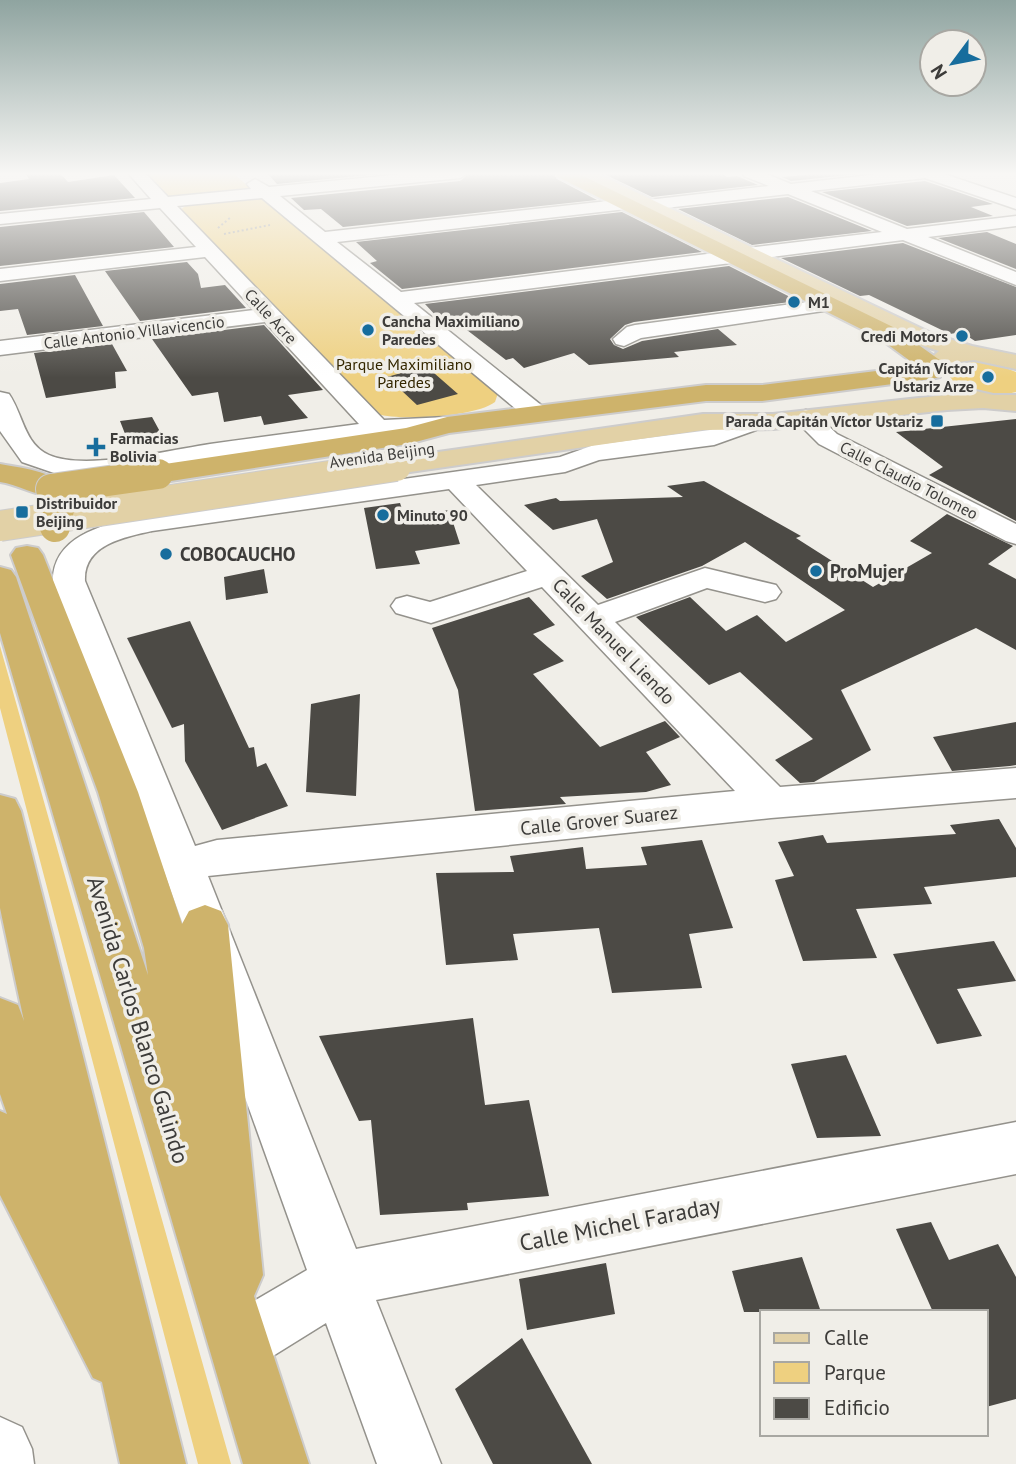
<svg xmlns="http://www.w3.org/2000/svg" width="1016" height="1464" viewBox="0 0 1016 1464" font-family="'PT Sans',sans-serif">
<style>
.green{fill:#eed080}
.building{fill:#4c4a45}
.lines{fill:none;stroke-linecap:round;stroke-linejoin:round}
.minor-casing{stroke:#94928c;stroke-width:3}
.major-casing{stroke:#cdcccc;stroke-width:4}
.highway-casing{stroke:#cdcccc;stroke-width:4}
.path{stroke:#9a9994;stroke-width:2;stroke-dasharray:2 2.5;stroke-linecap:butt}
.minor{fill:#fff;fill-rule:evenodd}
.major{fill:#e2d1a6;fill-rule:evenodd}
.highway{fill:#ceb36b;fill-rule:evenodd}
.major-bridge-casing{stroke:#cdcccc;stroke-width:32;stroke-linecap:butt}
.highway-bridge-casing{stroke:#cdcccc;stroke-width:32;stroke-linecap:butt}
.major-bridge{stroke:#e2d1a6;stroke-width:30}
.highway-bridge{stroke:#ceb36b;stroke-width:30}
.poi-dot{fill:#176d9d;stroke:#f0eee8;stroke-width:2.5}
.labels{text-anchor:middle;stroke-width:7;stroke-linejoin:round;paint-order:stroke}
.far-poi-label{font-size:16px;font-weight:bold;fill:#3d3c3a;stroke:#f0eee8;text-anchor:start}
.far-street-label{font-size:16px;fill:#3d3c3a;stroke:#f0eee8}
.far-park-label{font-size:16px;fill:#342700;stroke:#f0eee8}
.poi-label{font-size:19px;font-weight:bold;fill:#3d3c3a;stroke:#f0eee8;text-anchor:start}
.street-label{font-size:19px;fill:#3d3c3a;stroke:#f0eee8}
.near-street-label{font-size:23px;fill:#3d3c3a;stroke:#f0eee8}
</style>
<rect width="100%" height="100%" fill="#f0eee8"/>
<!-- green -->
<path class="green" d="M143,173H233L249,187L247,190L172,197L166,196Z
M256,197L266,199L498,393L495,402C476,417 400,421 377,414L180,210L188,204Z
M963,361L996,364L1016,372V392C996,398 952,395 947,370L949,366Z
M0,646L231,1464H198L0,708Z"/>
<!-- building -->
<path class="building" d="M25,173H60L68,182L114,175L135,198L0,211V183L29,179Z
M267,173H389L277,184Z
M470,173H553L557,179L597,200L343,227L321,209L304,210L291,198L460,181Z
M602,173H722L727,177L737,176L758,185L652,197Z
M826,173H867L791,181L782,177Z
M925,181L993,204L971,207L993,216L907,226L822,192Z
M788,197L872,231L752,245L678,209Z
M144,212L174,247L0,266V227Z
M622,212L702,252L402,289L370,263L377,261L356,242Z
M987,232L1016,244V269L938,238Z
M903,243L1016,287V335L975,341L961,332L950,334L869,295L860,296L781,258Z
M187,262L198,274L201,288L225,285L246,308L140,321L105,271Z
M729,266L798,301L634,322L625,325L610,339L614,345L623,349L642,341L718,329L737,345L674,352L679,357L589,365L574,353L524,368L513,358L506,360L450,317L438,318L425,304Z
M75,275L103,326L27,335L18,309L0,311V284Z
M264,325L323,390L288,395L308,418L264,425L261,416L224,422L218,392L192,396L152,339Z
M112,344L127,371L115,372L116,388L46,398L34,353Z
M426,366L458,394L417,405L387,377Z
M152,417L164,439L129,444L120,421Z
M1016,419V521L929,475L943,467L896,432Z
M704,481L801,536L796,538L873,587L932,553L910,541L947,514L1013,546L988,564L1016,579V650L976,628L841,690L871,750L814,782L800,783L775,760L813,739L740,672L709,685L636,617L690,597L726,631L757,615L786,642L845,610L745,542L702,566L607,599L581,576L613,562L597,519L553,530L524,505L556,498L560,501L683,497L667,486Z
M400,503L405,518L449,510L460,544L415,551L420,564L376,569L364,508Z
M264,569L268,593L226,600L224,577Z
M529,597L555,625L533,634L564,661L533,674L600,747L665,721L680,737L646,752L671,785L646,792L560,797L566,804L475,811L458,690L432,628Z
M190,621L249,748L254,747L257,767L266,763L288,806L222,830L185,761L184,724L172,728L127,638Z
M360,694L356,796L306,792L311,704Z
M1016,722V765L1010,766L952,771L933,737Z
M999,819L1016,848V877L924,887L932,904L856,909L877,958L803,961L775,880L794,876L778,842L823,835L827,843L956,834L950,825Z
M702,840L733,928L689,934L702,988L612,993L599,928L513,934L518,960L446,965L436,873L514,872L510,856L583,847L586,869L647,865L641,847Z
M994,941L1016,981L957,989L982,1036L937,1044L893,954Z
M473,1018L485,1105L529,1100L549,1196L467,1203L468,1210L380,1215L371,1120L359,1121L319,1036Z
M846,1055L881,1136L817,1138L791,1064Z
M931,1222L949,1260L998,1244L1016,1277V1399L986,1407V1312H933L896,1229Z
M802,1257L821,1312H744L732,1271Z
M606,1263L615,1314L527,1330L519,1279Z
M522,1338L592,1464H493L455,1389Z"/>
<g class="lines">
<defs>
<path id="minor" d="M128,173H145L168,197L251,189L247,184L255,179L269,187L414,173H468L460,178L280,196L325,232L626,199L635,204L626,209L337,242L401,292L731,251L738,254L748,248L882,232L788,194L648,210L639,205L648,200L769,186L744,176L742,173H764L791,184L888,173H941L1016,198V209L925,178L811,191L907,229L1016,216V226L928,237L1016,272V285L903,240L748,260L741,257L731,263L414,303L546,409L549,414L546,419L537,421L528,419L262,198L177,206L384,420L447,417L456,420L460,425L456,430L407,433L124,473L57,474L22,462L0,431V392L9,394C23,414 24,444 49,455C85,471 170,450 210,444C259,437 309,431 359,424L265,322L0,355V341L254,310L205,257L0,281V269L196,247L160,208L0,224V214L151,199Z
M830,299L837,301L840,305L837,309L641,338L624,346L616,344L613,339L627,327L635,325Z
M806,410L815,413L837,434L1016,524V544L1006,541L819,444L793,418L797,413Z
M747,417L756,420L760,425L756,430L714,445L599,460L565,472L476,485L598,605L705,568L776,585L781,592L776,599L765,602L707,588L615,622L780,787L1016,768V798L771,818L208,876L356,1249L1016,1122V1174L376,1300L441,1464H377L326,1323L260,1364L239,1373L218,1364L209,1343L218,1322L307,1270L162,866L53,581C53,535 106,524 141,516L560,457L594,445L710,430ZM449,489L527,571L430,602L407,596L396,599L391,606L396,613L431,623L542,587L735,791L217,840L195,846L85,581C83,545 124,537 152,531Z
M0,1417L22,1427L32,1449L34,1464H0Z"/>
<path id="major" d="M575,173H596L933,334L972,346L1016,355V369L974,360L944,364L936,362L932,357L939,351L917,344L577,177Z
M959,387L993,395H1016V411L983,408L947,410L773,429L703,430L396,474L386,472L382,466L386,460L396,458L703,414H773L946,395L950,390Z"/>
<path id="highway" d="M556,173H577L895,328L941,361L944,366L940,377L931,379L762,401H706L449,433L408,444L158,483L148,480L144,474L148,468L158,465L406,428L447,417L706,385H762L917,366L879,338L558,177Z
M0,464C21,468 52,470 66,489L61,495C41,500 21,485 0,482Z
M27,546L38,548L43,555L138,792L182,924L189,911L205,905L221,911L228,925L263,1275L254,1296L309,1464H243L0,633V567L11,570L16,577L148,975L144,948L98,792L11,555L16,548Z
M0,795L15,799L21,811L186,1464H120L102,1382L93,1378L0,1195V1111L7,1114L0,1094V998L18,1005L24,1021L0,908Z"/>
</defs>
<!-- minor casing -->
<use href="#minor" class="minor-casing"/>
<!-- major casing -->
<use href="#major" class="major-casing"/>
<!-- highway casing -->
<use href="#highway" class="highway-casing"/>
<!-- path -->
<path class="path" d="M218,228L231,217
M224,234L270,225"/>
<!-- minor -->
<use href="#minor" class="minor"/>
<!-- major -->
<use href="#major" class="major"/>
<!-- highway -->
<use href="#highway" class="highway"/>
<defs>
<path id="major-bridge" d="M0,526L396,466"/>
<path id="highway-bridge" d="M55,527L60,505L51,489L158,474"/>
</defs>
<!-- major-bridge casing -->
<use href="#major-bridge" class="major-bridge-casing"/>
<!-- highway-bridge casing -->
<use href="#highway-bridge" class="highway-bridge-casing"/>
<!-- major-bridge -->
<use href="#major-bridge" class="major-bridge"/>
<!-- highway-bridge -->
<use href="#highway-bridge" class="highway-bridge"/>
</g>
<!-- sky -->
<linearGradient id="sky" x2="0" y2="1"><stop stop-color="#8fa4a0"/><stop offset="0.46" stop-color="#f8f7f5"/><stop offset="1" stop-color="#f8f7f5" stop-opacity="0"/></linearGradient>
<rect width="1016" height="378" fill="url(#sky)"/>
<!-- markers -->
<g class="poi-dot">
<circle cx="794" cy="302" r="7"/>
<circle cx="368" cy="330" r="7"/>
<circle cx="962" cy="336" r="7"/>
<circle cx="988" cy="377" r="7"/>
<rect x="930" y="414" width="14" height="14" rx="3.5"/>
<path d="M92.5 436.5h7v7h7v7h-7v7h-7v-7h-7v-7h7z"/>
<rect x="15" y="505" width="14" height="14" rx="3.5"/>
<circle cx="383" cy="515" r="7"/>
<circle cx="166" cy="554" r="7"/>
<circle cx="816" cy="571" r="7"/>
</g>
<g class="labels">
<!-- far-poi labels -->
<g class="far-poi-label">
<text x="808" y="308">M1</text>
<text x="382" y="327">Cancha Maximiliano<tspan x="382" dy="18">Paredes</tspan></text>
<text x="948" y="342" text-anchor="end">Credi Motors</text>
<text x="974" y="374" text-anchor="end">Capitán Víctor<tspan x="974" dy="18">Ustariz Arze</tspan></text>
<text x="923" y="427" text-anchor="end">Parada Capitán Víctor Ustariz</text>
<text x="110" y="444">Farmacias<tspan x="110" dy="18">Bolivia</tspan></text>
<text x="36" y="509">Distribuidor<tspan x="36" dy="18">Beijing</tspan></text>
<text x="397" y="521">Minuto 90</text>
</g>
<!-- far-street labels -->
<g class="far-street-label">
<text transform="translate(271 316) rotate(47)" y="6">Calle Acre</text>
<text transform="translate(134 332) rotate(-7)" y="6">Calle Antonio Villavicencio</text>
<text transform="translate(382 455) rotate(-8)" y="6">Avenida Beijing</text>
<text transform="translate(909 480) rotate(27)" y="6">Calle Claudio Tolomeo</text>
</g>
<!-- far-park labels -->
<g class="far-park-label">
<text x="404" y="370">Parque Maximiliano<tspan x="404" dy="18">Paredes</tspan></text>
</g>
<!-- poi labels -->
<g class="poi-label">
<text x="180" y="561">COBOCAUCHO</text>
<text x="830" y="578">ProMujer</text>
</g>
<!-- street labels -->
<g class="street-label">
<text transform="translate(614 641) rotate(46)" y="7">Calle Manuel Liendo</text>
<text transform="translate(599 820) rotate(-6)" y="7">Calle Grover Suarez</text>
</g>
<!-- near-street labels -->
<g class="near-street-label">
<text transform="translate(138 1020) rotate(73)" y="8">Avenida Carlos Blanco Galindo</text>
<text transform="translate(620 1224) rotate(-11)" y="8">Calle Michel Faraday</text>
</g>
</g>
<!-- legend -->
<rect x="760" y="1310" width="228" height="126" fill="#f0eee8" stroke="#a8a7a2" stroke-width="2"/>
<rect x="774" y="1333" width="35" height="10" fill="#e2d1a6" stroke="#a8a7a2" stroke-width="2"/>
<text x="824" y="1345" font-size="21" fill="#3d3c3a">Calle</text>
<rect x="774" y="1362" width="35" height="21" fill="#eed080" stroke="#a8a7a2" stroke-width="2"/>
<text x="824" y="1380" font-size="21" fill="#3d3c3a">Parque</text>
<rect x="774" y="1398" width="35" height="21" fill="#4c4a45" stroke="#a8a7a2" stroke-width="2"/>
<text x="824" y="1415" font-size="21" fill="#3d3c3a">Edificio</text>
<!-- north arrow -->
<g transform="translate(953 63) rotate(238)"><circle r="33" fill="#f0eee8" stroke="#a8a7a2" stroke-width="2"/>
<path d="M0-5L12 26L0 18L-12 26Z" fill="#176d9d"/>
<text y="-10" font-size="19" font-weight="bold" text-anchor="middle" fill="#3d3c3a">N</text>
</g>
</svg>
